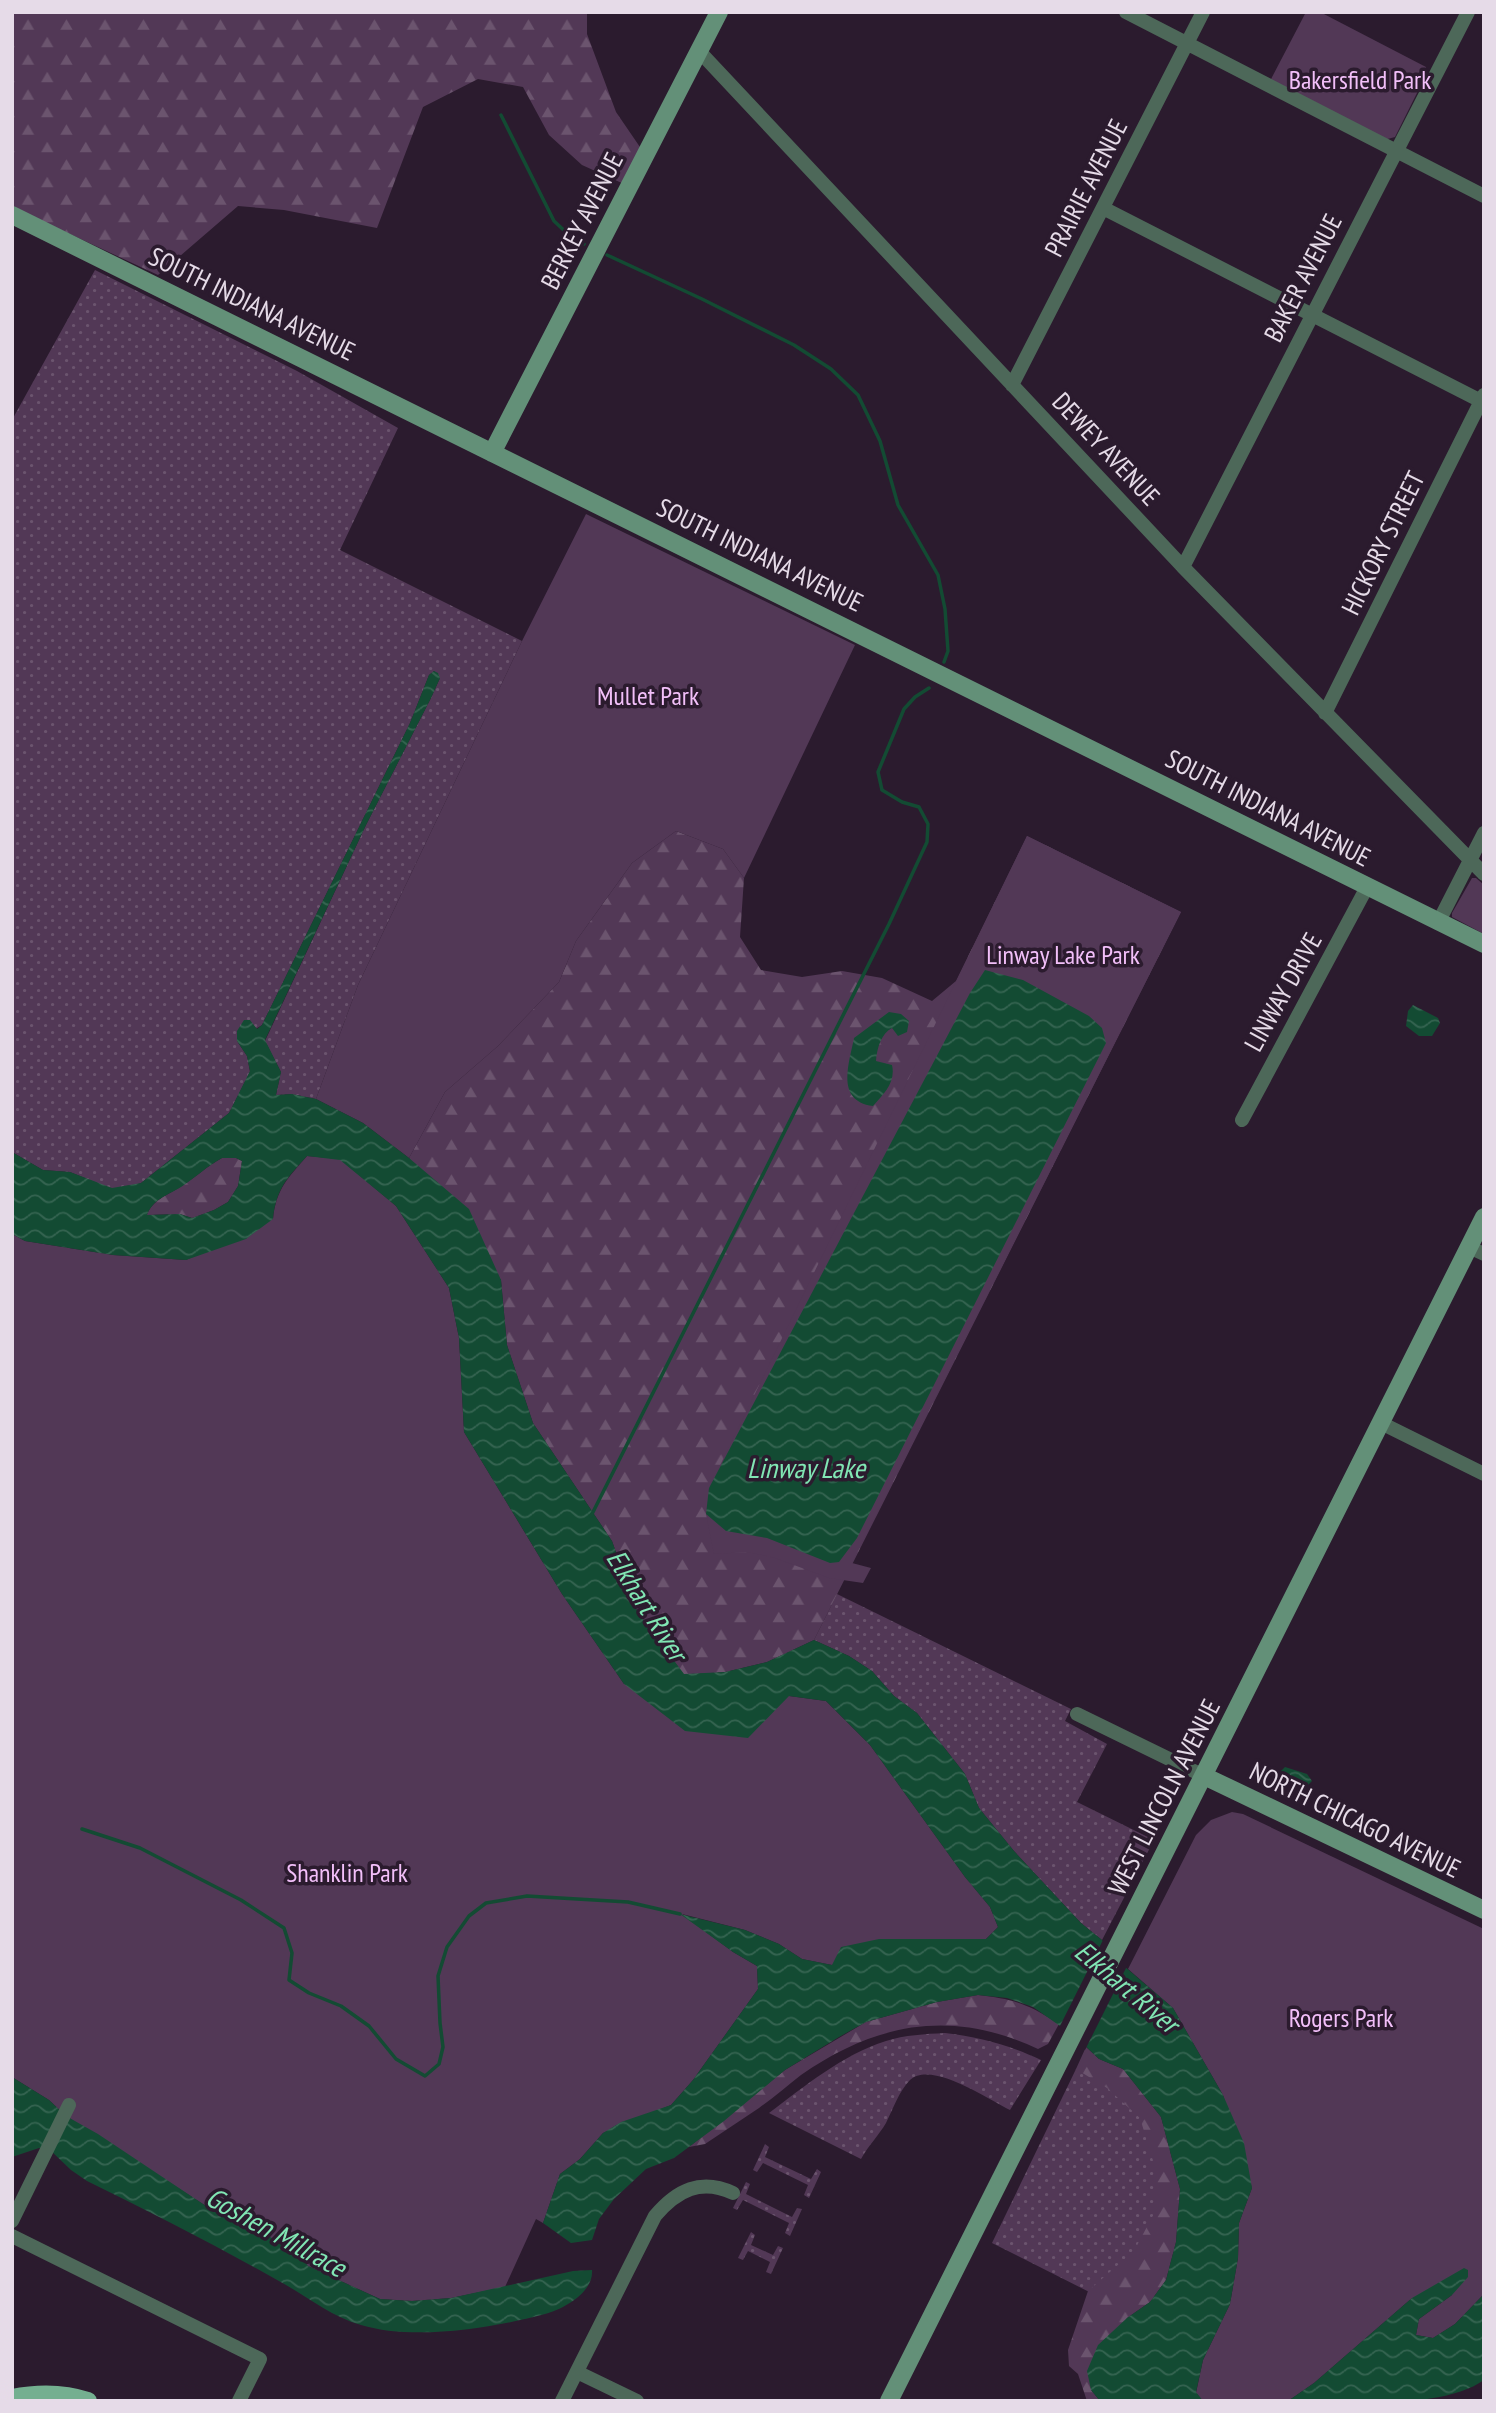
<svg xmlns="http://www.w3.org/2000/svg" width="1496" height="2413" viewBox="0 0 1496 2413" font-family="'PT Sans Narrow',sans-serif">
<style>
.grass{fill:url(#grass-dots)}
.forest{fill:url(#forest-firs)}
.park{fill:#523856}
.water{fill:url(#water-waves);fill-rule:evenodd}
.pier{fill:#2b1b2e}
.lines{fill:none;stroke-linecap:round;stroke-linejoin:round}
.stream{stroke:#134b33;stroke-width:3.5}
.street{stroke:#4d6859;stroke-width:14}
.secondary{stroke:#639078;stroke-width:18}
.primary{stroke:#74af90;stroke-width:18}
.labels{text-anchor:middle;stroke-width:7;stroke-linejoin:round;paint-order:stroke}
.park-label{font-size:26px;fill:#f2bff9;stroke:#2b1b2e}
.street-label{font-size:26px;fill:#e6dbe8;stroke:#2b1b2e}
.water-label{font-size:28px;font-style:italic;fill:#81e6b4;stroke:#2b1b2e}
</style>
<defs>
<pattern id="grass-dots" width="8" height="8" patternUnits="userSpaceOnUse" patternTransform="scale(1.75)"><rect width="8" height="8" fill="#523856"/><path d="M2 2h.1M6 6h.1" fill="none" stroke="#6b546e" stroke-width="1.8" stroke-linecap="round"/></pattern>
<pattern id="forest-firs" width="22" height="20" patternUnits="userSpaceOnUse" patternTransform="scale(1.75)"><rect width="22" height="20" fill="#523856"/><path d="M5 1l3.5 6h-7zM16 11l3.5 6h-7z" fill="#6b546e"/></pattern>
<pattern id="water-waves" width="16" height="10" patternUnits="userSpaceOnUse" patternTransform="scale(1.75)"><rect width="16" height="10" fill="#134b33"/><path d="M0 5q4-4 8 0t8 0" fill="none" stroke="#356451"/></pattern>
</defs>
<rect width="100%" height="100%" fill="#2b1b2e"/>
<!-- grass -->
<path class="grass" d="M95,270L297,371L398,428L340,550L522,641L358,985L316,1099L292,1094L276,1095L281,1072L265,1041L366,825L431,698L440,678L434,671L429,675L410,723L262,1025L237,1041L247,1056L250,1072L229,1113L141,1183L112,1189L70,1172L43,1170L12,1152V420Z
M837,1594L1071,1709L1065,1721L1107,1744L1077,1802L1154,1840L1102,1940L1081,1923L1014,1851L979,1808L965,1774L917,1713L894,1696L872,1671L849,1656L814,1640Z
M945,2033C980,2037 1009,2045 1041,2060L1010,2110C988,2099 931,2060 910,2080C899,2091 893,2109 886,2123C879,2135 868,2146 861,2159L769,2113C805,2086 842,2055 886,2041C905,2035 925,2034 945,2033Z
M1099,2059L1170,2149L1133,2314L992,2243L1076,2069Z
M765,2144L769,2147L765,2157L811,2179L817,2169L821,2172L809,2198L804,2195L808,2185L763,2163L757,2172L753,2170Z
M746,2182L750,2184L746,2194L792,2217L797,2208L802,2209L790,2236L785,2233L789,2223L743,2200L737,2210L733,2208Z
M751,2232L755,2235L751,2245L773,2255L778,2246L783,2248L771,2274L766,2272L770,2262L748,2251L743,2260L738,2258Z"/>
<!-- forest -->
<path class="forest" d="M12,12H587V34L616,112L642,150L624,184L582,165L549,135L523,87L478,79L423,107L377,228L284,210L238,206L158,275L12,207Z
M676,831L723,849L744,878L740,937L761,970L802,977L842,971L882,978L932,1001L956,981L1027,836L1181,912L814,1640L767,1662L725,1672L684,1675L637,1611L612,1541L533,1423L507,1345L501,1280L409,1158L445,1092L498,1046L559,982L576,941L632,863Z
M222,1158H236L242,1161L238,1186L228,1202L214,1210L192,1218L180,1214L147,1215C152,1200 168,1195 180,1187C195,1178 207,1166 222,1158Z
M978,1995C1014,1999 1028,2004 1059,2024L1048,2044L1038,2049C953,2009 877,2022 801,2075C787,2086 773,2098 759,2108C741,2120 723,2132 705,2144L689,2147L785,2070L866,2022L937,2002Z
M1086,2047L1099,2059L1123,2069L1161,2117L1180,2189L1176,2242L1166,2280L1150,2302L1127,2318L1091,2390L1100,2401H1087L1078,2374L1069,2366L1068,2350L1088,2291L1134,2251L1156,2210L1155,2167L1140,2118L1107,2088L1076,2069Z"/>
<!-- park -->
<path class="park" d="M1306,12H1320L1426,67L1427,73L1395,137L1384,140L1270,81Z
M586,514L855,645L744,878L723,849L676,831L632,863L576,941L559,982L498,1046L445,1092L409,1158L363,1123L316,1099L358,985L522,641Z
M1027,836L1181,912L852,1563L871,1568L863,1583L829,1578L775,1558L748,1552L714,1554L706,1514L709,1488Z
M1472,878H1476L1484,885V934L1452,917V913Z
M307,1156L340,1159L396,1206L449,1288L459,1338L464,1432L562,1594L624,1684L789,1696L826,1701L870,1745L965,1877L990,1907L998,1927L986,1939L963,1940L832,1965L802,1959L779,1944L745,1930L682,1914L733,1952L757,1966L758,1989L693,2080L671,2105L603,2133L580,2159L560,2174L543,2223L536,2219L505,2287L451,2298L412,2301L380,2299L308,2266L206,2206L66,2116L49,2100L12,2077V1234L25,1241L113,1255L186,1260L273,1219C276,1189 288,1178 307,1156Z
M1232,1812L1243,1814L1484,1929V2294L1455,2324L1433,2338L1416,2335L1419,2319L1452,2295L1412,2298L1314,2383L1288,2401H1203L1196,2393L1203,2360L1230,2304L1238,2258L1239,2223L1252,2188L1223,2095L1173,2008L1128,1969L1196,1835L1211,1820Z"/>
<!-- water -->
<path class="water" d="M434,671L438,673L440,678L431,698L366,825L265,1040L281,1072L276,1095L292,1094L316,1099L363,1123L409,1158L469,1209L501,1280L507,1345L533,1423L612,1541L637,1611L684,1674L725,1672L767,1662L814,1640L849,1656L872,1671L894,1696L917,1713L965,1774L979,1808L1014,1851L1081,1923L1102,1940L1117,1960L1173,2008L1223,2095L1244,2143L1252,2188L1239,2223L1238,2258L1230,2304L1203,2360L1196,2392L1203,2401H1100L1091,2390L1087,2371L1098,2345L1127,2318L1150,2302L1166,2280L1176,2242L1180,2189L1161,2117L1123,2069L1099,2059L1077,2038L1033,2007L1007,1998L978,1995L937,2002L866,2022L839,2037L785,2070L724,2121L674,2158L646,2169L614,2199L599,2219L592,2240L571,2243L543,2223L560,2174L580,2159L603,2133L621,2122L671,2105L693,2080L758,1989L757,1966L733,1952L680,1914L745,1930L779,1944L802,1959L832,1965L841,1947L879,1939H986L998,1927L990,1907L965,1877L870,1745L826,1701L789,1696L748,1738L685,1731L624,1684L562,1594L464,1432L459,1338L449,1288L396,1206L340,1160L307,1156C287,1178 276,1189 273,1219L246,1239L186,1260L113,1255L25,1241L12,1234V1152L43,1170L70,1172L112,1188L141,1183L229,1113L250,1071L247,1056L237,1041V1031L244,1020H250L257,1029L262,1025L410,723L429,675ZM222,1158H236L242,1161L238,1186L228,1202L214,1210L192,1218L180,1214L147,1215C153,1199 168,1195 181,1187C195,1178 207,1166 222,1158Z
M985,970L1023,980L1089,1016L1102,1028L1106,1043L857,1538L839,1562L830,1563L767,1538L726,1531L706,1514L709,1488L970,993Z
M1413,1005L1438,1018L1440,1023L1432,1036H1419L1406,1026L1408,1011Z
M889,1012L901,1014L909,1021L907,1032L898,1036L892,1028C881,1034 877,1048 876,1061L892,1065C896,1082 884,1094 873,1106C835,1101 849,1064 854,1038Z
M1285,1767L1307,1774L1312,1781L1304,1789C1294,1789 1279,1784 1277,1775Z
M12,2077L49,2100L66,2116L98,2134L206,2206L243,2221L270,2237L300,2255L308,2266L380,2299L412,2301L451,2298L573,2271L592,2270C594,2292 564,2309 545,2314C493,2328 414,2341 361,2325C333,2317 310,2299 286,2285C221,2248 154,2214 87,2181L71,2170L49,2149L39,2148L12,2157Z
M1464,2268L1468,2270V2277L1452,2295L1419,2319L1416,2335L1433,2338L1455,2324L1484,2294V2380C1440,2411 1342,2401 1288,2401L1314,2383L1412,2298Z"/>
<!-- pier -->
<path class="pier" d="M1104,1938L1119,1957L1128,1964L1085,2050L1059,2028Z"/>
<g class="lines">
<!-- stream -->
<path class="stream" d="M501,115L554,221L569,235L584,244
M607,255L702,299L794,345L831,369L858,395L880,441L898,505L938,575L945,609L948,651L944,662
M591,1516L889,924L927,842L928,824L919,807L902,802L882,790L878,772L904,709L915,697L929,688
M82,1829L140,1848L241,1900L284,1928L292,1953L289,1980L309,1993L341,2006L369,2026L396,2059L425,2076L439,2064L443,2047L440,2023L438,1976L447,1947L469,1916L486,1903L527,1896L577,1899L628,1902L680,1914"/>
<!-- street -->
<path class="street" d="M1126,12L1484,196
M699,51L1183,567L1484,874
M1103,208L1481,401
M1012,385L1203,12
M1183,567L1468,12
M1325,713L1484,395
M1438,923L1484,833
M1242,1120L1367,887
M1469,1247L1484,1254
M1381,1423L1484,1474
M1077,1714L1204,1776
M12,2221L69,2105
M12,2236L260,2359L239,2401
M577,2372L637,2401
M562,2401L655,2216C677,2190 701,2178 733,2193"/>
<!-- secondary -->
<path class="secondary" d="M12,215L1484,944
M492,453L719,12
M1204,1776L1484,1910
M889,2401L1484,1217"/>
<!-- primary -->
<path class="primary" d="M12,2398C37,2393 64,2393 88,2401"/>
</g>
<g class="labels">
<!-- park labels -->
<g class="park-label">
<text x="1360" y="89">Bakersfield Park</text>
<text x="648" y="705">Mullet Park</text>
<text x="1063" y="964">Linway Lake Park</text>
<text x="347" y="1882">Shanklin Park</text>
<text x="1341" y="2027">Rogers Park</text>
</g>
<!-- street labels -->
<g class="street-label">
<text transform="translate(1086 188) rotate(-63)" y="9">PRAIRIE AVENUE</text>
<text transform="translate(582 221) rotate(-63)" y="9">BERKEY AVENUE</text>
<text transform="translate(1303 278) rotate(-63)" y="9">BAKER AVENUE</text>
<text transform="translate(252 304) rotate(26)" y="9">SOUTH INDIANA AVENUE</text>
<text transform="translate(1106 449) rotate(47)" y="9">DEWEY AVENUE</text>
<text transform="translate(1383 543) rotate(-64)" y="9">HICKORY STREET</text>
<text transform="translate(760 555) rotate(26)" y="9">SOUTH INDIANA AVENUE</text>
<text transform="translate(1268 808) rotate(27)" y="9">SOUTH INDIANA AVENUE</text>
<text transform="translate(1283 992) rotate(-61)" y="9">LINWAY DRIVE</text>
<text transform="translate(1164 1797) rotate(-63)" y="9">WEST LINCOLN AVENUE</text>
<text transform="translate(1355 1820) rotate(26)" y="9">NORTH CHICAGO AVENUE</text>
</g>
<!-- water labels -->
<g class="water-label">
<text x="806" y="1478">Linway Lake</text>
<text transform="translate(647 1605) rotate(58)" y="10">Elkhart River</text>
<text transform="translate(1127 1987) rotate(40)" y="10">Elkhart River</text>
<text transform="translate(276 2232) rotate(29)" y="10">Goshen Millrace</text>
</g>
</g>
<!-- border -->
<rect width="1496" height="2413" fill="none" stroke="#e6dbe8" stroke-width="28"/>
</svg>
